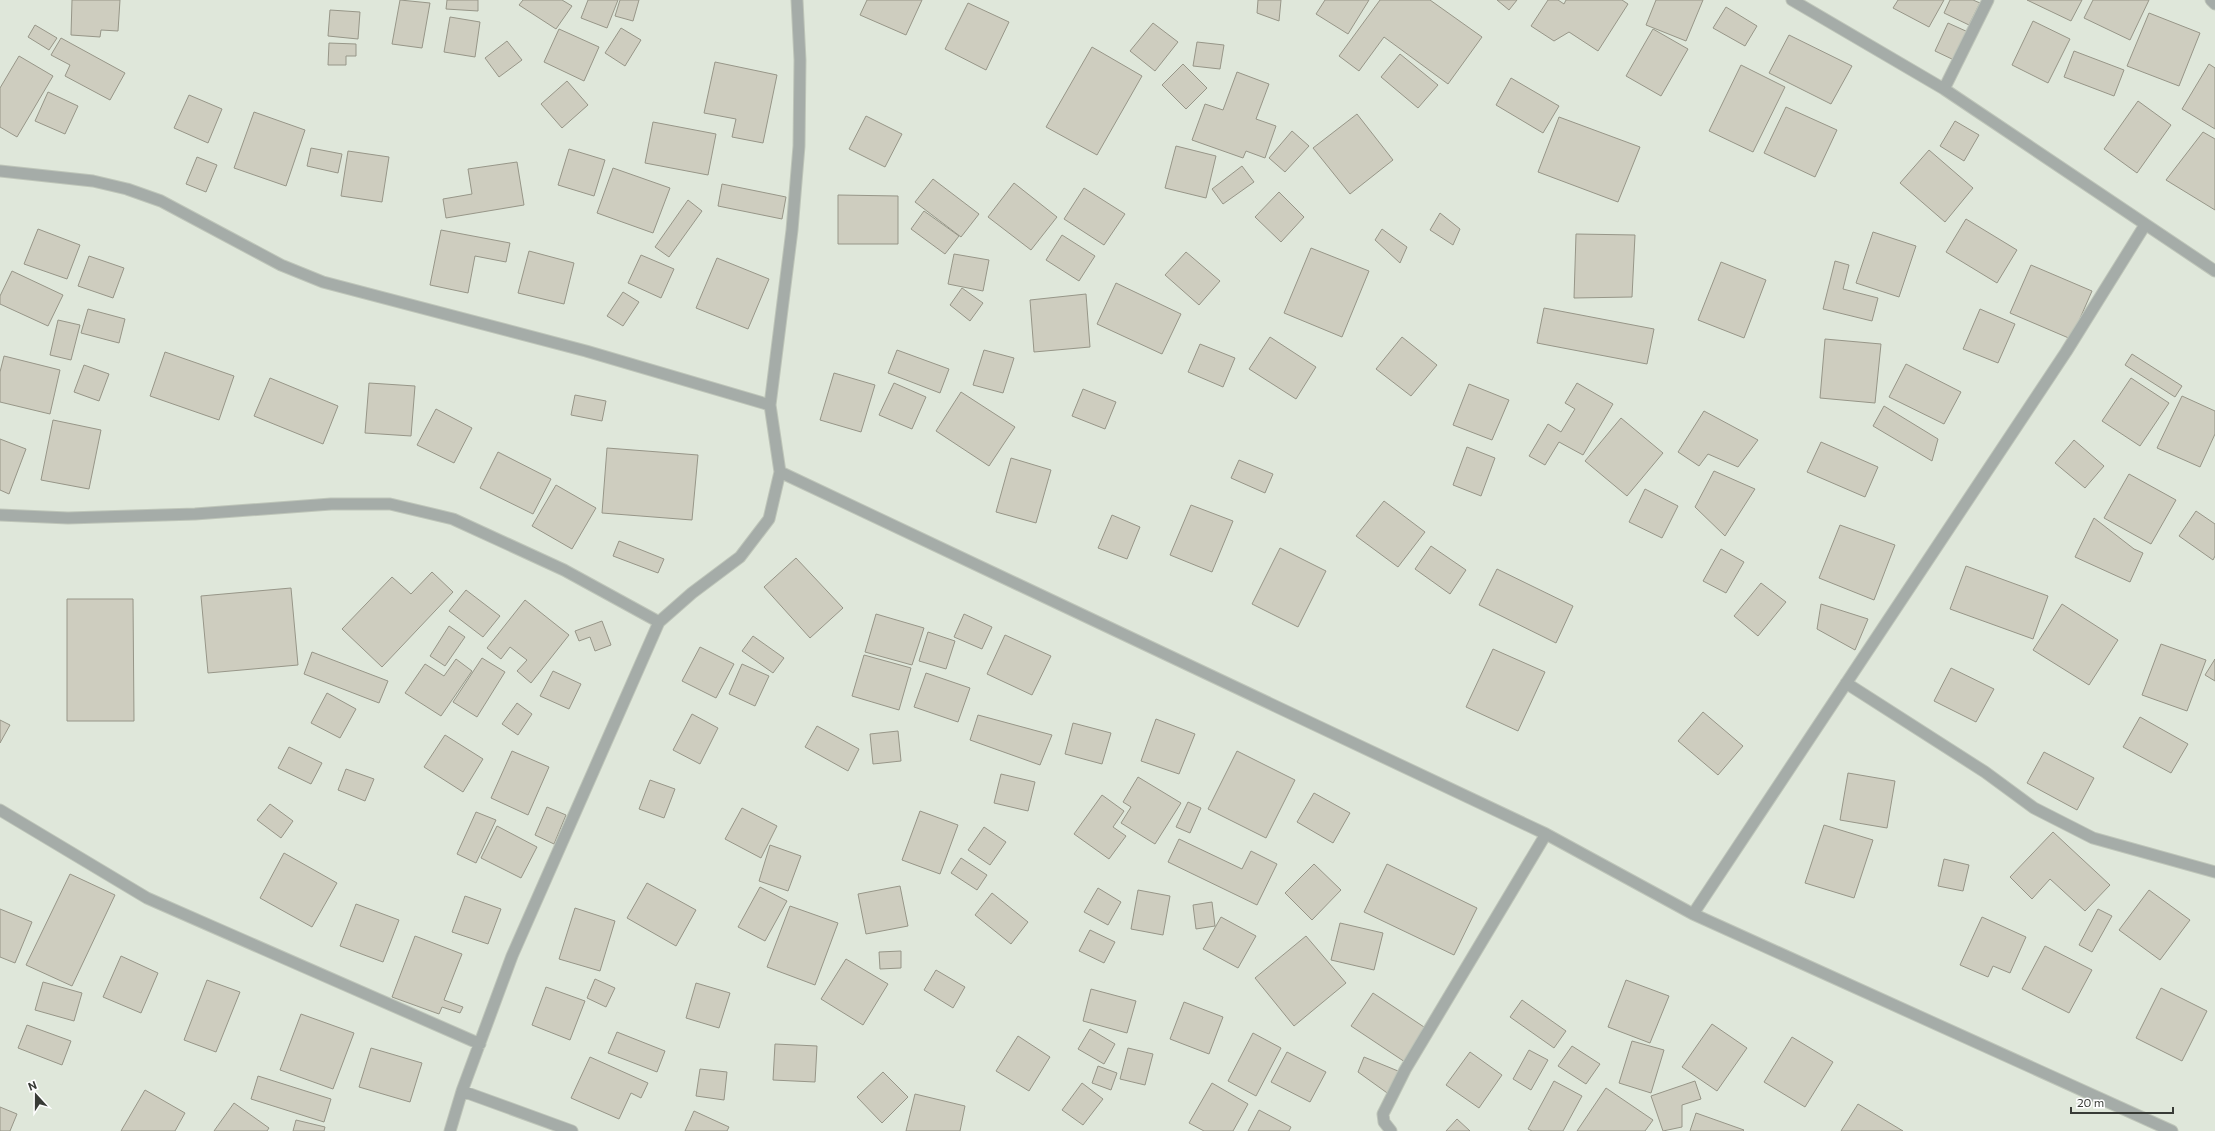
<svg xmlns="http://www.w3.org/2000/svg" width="2215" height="1131" viewBox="0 0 2215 1131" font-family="Commissioner,sans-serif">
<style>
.building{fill:#cecdbf;stroke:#979688}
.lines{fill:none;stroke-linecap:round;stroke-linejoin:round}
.minor-casing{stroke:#bec5b9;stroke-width:13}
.minor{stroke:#a5aca8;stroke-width:11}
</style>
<rect width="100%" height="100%" fill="#dfe7da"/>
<!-- building -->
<path class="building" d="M72,0H120L118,31L101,30L100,37L71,35Z
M400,0L430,3L422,48L392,44Z
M447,0H478V11L446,9Z
M523,0H562L572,6L556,29L519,5Z
M588,0H618L607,28L581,18Z
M620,0H639L633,21L615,16Z
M867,0H922L906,35L860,15Z
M1258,0H1281L1279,21L1257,13Z
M1325,0H1369L1348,34L1316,14Z
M1380,0H1430L1482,37L1448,84L1384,37L1359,71L1339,56Z
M1497,0H1517L1509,10Z
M1548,0H1558L1564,4L1566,0H1622L1628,4L1598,51L1569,32L1554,41L1531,26Z
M1656,0H1703L1686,41L1646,25Z
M1898,0H1944L1929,27L1893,8Z
M1950,0H1973L1980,3L1969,25L1944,13Z
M2027,0H2082L2071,21Z
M2093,0H2149L2130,40L2084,18Z
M968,3L1009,22L986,70L945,49Z
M1726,7L1757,26L1745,46L1713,28Z
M330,10L360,12L358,39L328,36Z
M2149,13L2200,33L2179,86L2127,66Z
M450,17L480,22L475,57L444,52Z
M2033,21L2070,39L2048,83L2012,65Z
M1153,23L1178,42L1155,71L1130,51Z
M1948,23L1968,32L1954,60L1935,51Z
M35,25L57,38L49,50L28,37Z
M621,28L641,40L625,66L605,53Z
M559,29L599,47L584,81L544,62Z
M1653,29L1688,49L1661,96L1626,76Z
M1789,35L1852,66L1831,104L1769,73Z
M61,38L125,73L110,100L65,76L70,65L51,55Z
M507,41L522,60L499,77L485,58Z
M1197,42L1224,45L1220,69L1193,66Z
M329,43L356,44V56H346V65H328Z
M1092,47L1142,76L1097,155L1046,127Z
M2074,51L2124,70L2114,96L2064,77Z
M1400,54L1438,85L1418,108L1381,77Z
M19,56L53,76L17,137L0,127V88Z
M715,62L777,75L763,143L732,137L736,119L704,113Z
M1183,64L1207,88L1186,109L1162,85Z
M2209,64L2215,68V129L2182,109Z
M1741,65L1785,87L1753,152L1709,131Z
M1237,72L1269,84L1256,119L1276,126L1265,158L1246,151L1243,158L1192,140L1205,104L1223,110Z
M1511,78L1559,106L1543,133L1496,105Z
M567,81L588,105L562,128L541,104Z
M48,92L78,106L65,134L35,121Z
M189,95L222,109L208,143L174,128Z
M2138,101L2171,125L2137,173L2104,149Z
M1786,107L1837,130L1815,177L1764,153Z
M254,112L305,130L286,186L234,168Z
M1357,114L1393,160L1350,194L1313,148Z
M866,116L902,134L885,167L849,149Z
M1559,117L1640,147L1618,202L1538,172Z
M1955,121L1979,135L1964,161L1940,146Z
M653,122L716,134L708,175L645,163Z
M1292,131L1309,146L1285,172L1269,158Z
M2203,132L2215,139V210L2166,180Z
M1176,146L1216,156L1206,198L1165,188Z
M311,148L342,154L338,173L307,166Z
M569,149L605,160L594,196L558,185Z
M1929,150L1973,188L1945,222L1900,183Z
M348,151L389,157L382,202L341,196Z
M197,157L217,165L206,192L186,184Z
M517,162L524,205L446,218L443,199L472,194L468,169Z
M1242,166L1254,182L1223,204L1212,189Z
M613,168L670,188L653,233L597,213Z
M933,179L979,214L961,237L915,202Z
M1014,183L1057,217L1031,250L988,217Z
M722,184L786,197L782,219L718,206Z
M1084,188L1125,214L1104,245L1064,219Z
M1279,192L1304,217L1281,242L1255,217Z
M838,195L898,196V244H838Z
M688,200L702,211L669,257L655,247Z
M924,211L959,236L945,254L911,229Z
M1440,213L1460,229L1453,245L1430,230Z
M1966,219L2017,250L1997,283L1946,252Z
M38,229L80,245L67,279L24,264Z
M1382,229L1407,247L1400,263L1375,240Z
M441,230L510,243L506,262L475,256L468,293L430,285Z
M1873,232L1916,246L1899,297L1856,283Z
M1576,234L1635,235L1632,297L1574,298Z
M1062,235L1095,256L1079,281L1046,260Z
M1311,248L1369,271L1342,337L1284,313Z
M529,251L574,263L564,304L518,293Z
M1186,252L1220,281L1199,305L1165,275Z
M954,254L989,260L983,291L948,284Z
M641,255L674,269L661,298L628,283Z
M89,256L124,268L113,298L78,286Z
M717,258L769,279L748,329L696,308Z
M1835,261L1849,265L1843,289L1878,298L1872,321L1823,309Z
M1721,262L1766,280L1744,338L1698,320Z
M2031,265L2092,291L2071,339L2010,313Z
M12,271L63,295L48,326L0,304V296Z
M1116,283L1181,314L1162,354L1097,324Z
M962,288L983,303L970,321L950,305Z
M623,292L639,302L623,326L607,316Z
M1086,294L1090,347L1034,352L1030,300Z
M1544,308L1654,329L1647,364L1537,343Z
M88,309L125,319L119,343L81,333Z
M1980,309L2015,324L1998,363L1963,349Z
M58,320L80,325L71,360L50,355Z
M1270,337L1316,367L1296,399L1249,369Z
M1402,337L1437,365L1411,396L1376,369Z
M1825,339L1881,344L1875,403L1820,398Z
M1200,344L1235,358L1223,387L1188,372Z
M897,350L949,369L940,393L888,373Z
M984,350L1014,358L1003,393L973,385Z
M165,352L234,376L219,420L150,396Z
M2132,354L2182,386L2175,397L2125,365Z
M4,356L60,370L50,414L0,402V372Z
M1906,364L1961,392L1944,424L1889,397Z
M84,365L109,374L99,401L74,392Z
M834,373L875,385L861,432L820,420Z
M270,378L338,406L323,444L254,416Z
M2131,378L2169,403L2140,446L2102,421Z
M369,383L415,386L411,436L365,433Z
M894,383L926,397L912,429L879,415Z
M1577,383L1613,404L1583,455L1559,442L1545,465L1529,456L1548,424L1561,432L1575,409L1565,403Z
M1469,384L1509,400L1492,440L1453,425Z
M1083,389L1116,402L1105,429L1072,416Z
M961,392L1015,427L989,466L936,431Z
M575,395L606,401L602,421L571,415Z
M2182,396L2215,411V434L2200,467L2157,448Z
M1884,406L1938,439L1932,461L1873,426Z
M436,409L472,428L454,463L417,445Z
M1704,411L1758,440L1738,467L1708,454L1699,466L1678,452Z
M1621,418L1663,453L1627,496L1585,461Z
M53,420L101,430L89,489L41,480Z
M0,439L26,449L9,494L0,490Z
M2074,440L2104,466L2085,488L2055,463Z
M1821,442L1878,467L1865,497L1807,472Z
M1467,447L1495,458L1481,496L1453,485Z
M607,448L698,455L692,520L602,513Z
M498,452L551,479L533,514L480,488Z
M1011,458L1051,470L1036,523L996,512Z
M1239,460L1273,474L1265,493L1231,478Z
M1714,471L1755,489L1725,536L1695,507Z
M2129,474L2176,500L2151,544L2104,518Z
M556,485L596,508L572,549L532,526Z
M1645,489L1678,506L1662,538L1629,522Z
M1384,501L1425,532L1398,567L1356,536Z
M1191,505L1233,521L1212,572L1170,555Z
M2196,511L2215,524V556L2213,560L2179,536Z
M1112,515L1140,527L1127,559L1098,548Z
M2094,518L2134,549L2143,553L2130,582L2075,557Z
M1840,525L1895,545L1874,600L1819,578Z
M619,541L664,559L658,573L613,556Z
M1431,546L1466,570L1450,594L1415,569Z
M1280,548L1326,571L1298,627L1252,604Z
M1721,549L1744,562L1726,593L1703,581Z
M796,558L843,608L810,638L764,587Z
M1966,566L2048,596L2033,639L1950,609Z
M1497,569L1573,606L1556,643L1479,605Z
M432,572L453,592L382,667L342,629L392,577L411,594Z
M1761,583L1786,602L1758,636L1734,616Z
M291,588L298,665L208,673L201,596Z
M466,590L500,616L483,637L449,611Z
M67,599H133L134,721H67Z
M525,600L569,635L531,683L517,671L527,660L510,647L501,659L487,648Z
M1821,604L1868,619L1855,650L1817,629Z
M2062,604L2118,640L2089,685L2033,650Z
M876,614L924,628L912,665L865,652Z
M964,614L992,627L982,649L954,637Z
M602,621L611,645L595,651L590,637L579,641L575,631Z
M449,626L465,637L445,666L430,656Z
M928,632L955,641L946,669L919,661Z
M1005,635L1051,656L1032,695L987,674Z
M753,636L784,658L773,673L742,651Z
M2161,644L2206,660L2187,711L2142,695Z
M700,647L734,664L716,698L682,681Z
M1493,649L1545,672L1518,731L1466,707Z
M312,652L388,681L379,703L304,674Z
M864,655L911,668L899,710L852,696Z
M482,658L505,672L477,717L453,702Z
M456,659L472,671L441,716L405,693L425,664L444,676Z
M2215,659V681L2205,675Z
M742,664L769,676L755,706L729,694Z
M1951,668L1994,689L1976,722L1934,701Z
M553,671L581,684L569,709L540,696Z
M926,673L970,688L958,722L914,707Z
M327,693L356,709L340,738L311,723Z
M517,703L532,714L518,735L502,724Z
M1703,712L1743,746L1718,775L1678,741Z
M692,714L718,728L700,764L673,750Z
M978,715L1052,735L1040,765L970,740Z
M2140,717L2188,744L2171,773L2123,747Z
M1156,719L1195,734L1179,774L1141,761Z
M0,720L10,725L0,743Z
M1073,723L1111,733L1102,764L1065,754Z
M817,726L859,749L848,771L805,747Z
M898,731L901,761L873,764L870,734Z
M445,735L483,759L463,792L424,767Z
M289,747L322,763L311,784L278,768Z
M512,751L549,767L528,815L491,798Z
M1237,751L1295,780L1266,838L1208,809Z
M2044,752L2094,778L2077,810L2027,783Z
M346,769L374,779L365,801L338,790Z
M1848,773L1895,781L1887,828L1840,820Z
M1001,774L1035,782L1028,811L994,803Z
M1138,777L1181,803L1155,844L1121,823L1131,807L1123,802Z
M650,780L675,789L664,818L639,809Z
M1314,793L1350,813L1333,843L1297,822Z
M1102,795L1124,811L1113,827L1126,836L1109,859L1074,834Z
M1188,802L1201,808L1190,833L1176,827Z
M270,804L293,821L281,838L257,820Z
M547,807L566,815L554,844L535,835Z
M742,808L777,826L761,858L725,839Z
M920,811L958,825L940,874L902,860Z
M476,812L496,820L476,863L457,854Z
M1824,825L1873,840L1854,898L1805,883Z
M497,826L537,847L521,878L481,858Z
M984,827L1006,842L990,865L968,850Z
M2053,832L2110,885L2085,911L2050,879L2032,899L2010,877Z
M1179,839L1242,869L1251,851L1277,864L1257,905L1168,862Z
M770,845L801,856L788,891L759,881Z
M284,853L337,883L312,927L260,898Z
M961,858L987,875L977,890L951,873Z
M1944,859L1969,865L1963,891L1938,886Z
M1314,864L1341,890L1312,920L1285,893Z
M1387,864L1477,908L1454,955L1364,912Z
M70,874L115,895L72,986L26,965Z
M647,883L696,910L676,946L627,918Z
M900,886L908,926L866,934L858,894Z
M760,887L787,901L765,941L738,927Z
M1098,888L1121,902L1108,925L1084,912Z
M1138,890L1170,896L1163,935L1131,929Z
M2149,890L2190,920L2160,960L2119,930Z
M992,893L1028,922L1011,944L975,915Z
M465,896L501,909L488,944L452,932Z
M1212,902L1215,926L1196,929L1193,905Z
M356,904L399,920L383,962L340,946Z
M790,906L838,923L815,985L767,967Z
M575,908L615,921L600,971L559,959Z
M0,909L32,922L15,963L0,957Z
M2098,909L2112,916L2092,952L2079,945Z
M1221,917L1256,936L1238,968L1203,949Z
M1982,917L2026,937L2010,973L1993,966L1988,977L1960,965Z
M1340,923L1383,933L1374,970L1331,960Z
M1090,930L1115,942L1104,963L1079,951Z
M415,936L462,954L444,1000L463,1007L460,1013L442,1007L439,1014L392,997Z
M1306,936L1346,983L1294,1026L1255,978Z
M2045,946L2092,970L2069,1013L2022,989Z
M901,951V968L880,969L879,952Z
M121,956L158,973L141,1013L103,997Z
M846,959L888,984L863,1025L821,999Z
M936,970L965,987L953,1008L924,990Z
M595,979L615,988L606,1007L587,998Z
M207,980L240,992L216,1052L184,1040Z
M1626,980L1669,996L1650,1043L1608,1027Z
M43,982L82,993L74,1021L35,1010Z
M696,983L730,993L719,1028L686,1018Z
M546,987L585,1001L570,1040L532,1025Z
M2161,988L2207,1011L2182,1061L2136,1038Z
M1091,989L1136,1001L1127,1033L1083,1021Z
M1373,993L1427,1029L1405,1062L1351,1026Z
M1522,1000L1566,1031L1554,1048L1510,1017Z
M1184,1002L1223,1017L1209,1054L1170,1039Z
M301,1014L354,1033L333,1089L280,1070Z
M1712,1024L1747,1048L1717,1091L1682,1067Z
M27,1025L71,1041L62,1065L18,1048Z
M1090,1029L1115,1044L1104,1064L1078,1049Z
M617,1032L665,1051L657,1072L608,1053Z
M1253,1033L1281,1048L1256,1096L1228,1081Z
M1018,1036L1050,1057L1029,1091L996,1071Z
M1792,1037L1833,1062L1805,1107L1764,1082Z
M1632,1041L1664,1050L1651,1093L1619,1083Z
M775,1044L817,1046L815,1082L773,1080Z
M1572,1046L1600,1064L1586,1084L1558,1066Z
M371,1048L422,1063L410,1102L359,1087Z
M1128,1048L1153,1054L1145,1085L1120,1079Z
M1529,1050L1548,1060L1531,1090L1513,1079Z
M1287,1052L1326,1072L1310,1102L1271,1082Z
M1470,1052L1502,1075L1479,1108L1446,1085Z
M590,1057L648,1083L641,1098L631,1093L619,1119L571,1098Z
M1364,1057L1398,1071L1390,1095L1358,1072Z
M1098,1066L1117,1073L1111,1090L1092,1083Z
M700,1069L727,1072L724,1100L696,1096Z
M883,1072L908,1097L882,1123L857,1097Z
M258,1076L331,1099L324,1122L251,1099Z
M1554,1081L1582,1096L1563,1131H1532L1528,1129Z
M1695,1081L1701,1099L1682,1105V1127L1663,1131L1651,1096Z
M1082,1083L1103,1099L1083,1125L1062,1110Z
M1212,1083L1248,1104L1233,1131H1204L1189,1123Z
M1606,1088L1653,1120L1645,1131H1577Z
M145,1090L185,1113L175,1131H121Z
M915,1094L965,1106L960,1131H906Z
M234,1103L269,1128L267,1131H214Z
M1858,1104L1903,1131H1841Z
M0,1107L17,1114L10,1131H0Z
M1259,1110L1291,1127L1289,1131H1248Z
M694,1111L729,1127L727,1131H685Z
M1696,1113L1744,1130L1743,1131H1690Z
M1457,1119L1470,1131H1446Z
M296,1120L325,1127L324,1131H293Z"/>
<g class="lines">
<defs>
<path id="minor" d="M1792,0L1944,89L2215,271
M2211,0L2215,4
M1944,89L1988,0
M0,171L93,181L127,189L161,201L281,265L323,282L586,351L770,405
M780,472L1546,834L1693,914L2172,1131
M0,515L68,518L195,514L331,504H390L453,519L564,570L659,622
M1846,683L1985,772L2034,808L2093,838L2215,872
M0,810L147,898L480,1044
M1693,914L2066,352L2145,225
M462,1091L572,1131
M450,1131L462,1091L512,956L659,622L692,593L740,557L769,519L780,472L770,405L792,230L799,146L800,60L797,0
M1391,1131L1384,1122L1383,1114L1405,1070L1546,834"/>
</defs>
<!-- minor casing -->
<use href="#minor" class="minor-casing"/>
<!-- minor -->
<use href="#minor" class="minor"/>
</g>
<!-- north arrow -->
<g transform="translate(36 1095) rotate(339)" stroke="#ffffff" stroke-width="3" paint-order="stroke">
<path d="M0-3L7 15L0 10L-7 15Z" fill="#383b36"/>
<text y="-6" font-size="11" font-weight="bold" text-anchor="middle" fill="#383b36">N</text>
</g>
<!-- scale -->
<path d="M2071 1107v6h102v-6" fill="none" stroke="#383b36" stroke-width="2"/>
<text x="2077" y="1107" font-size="12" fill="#383b36" stroke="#ffffff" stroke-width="3" paint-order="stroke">20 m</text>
</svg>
